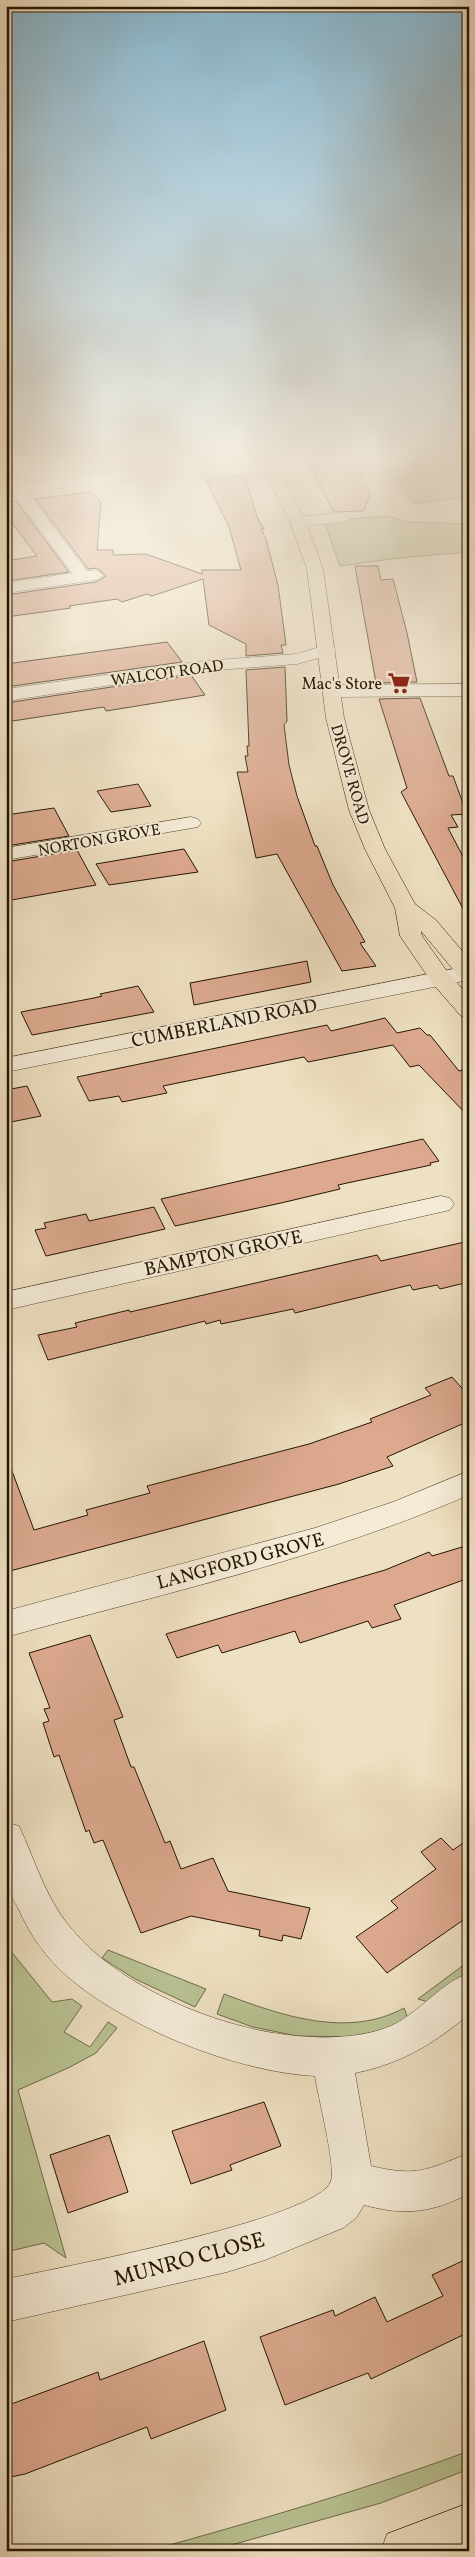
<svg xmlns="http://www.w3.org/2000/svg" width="475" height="2557" viewBox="0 0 475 2557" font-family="Vollkorn,serif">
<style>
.green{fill:#b9c293;stroke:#6e6c4a}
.building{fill:#dca98f;stroke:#241501}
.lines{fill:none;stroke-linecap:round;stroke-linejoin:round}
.minor-casing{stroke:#564831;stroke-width:1}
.major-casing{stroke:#241501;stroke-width:1}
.minor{fill:#f4ebd7;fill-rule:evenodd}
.major{fill:#eee0c2;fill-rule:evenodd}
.labels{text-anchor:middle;stroke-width:4;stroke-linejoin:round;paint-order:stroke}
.far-street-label{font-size:16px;fill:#241501;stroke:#f4ebd7}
.far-poi-label{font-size:16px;fill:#241501;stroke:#f4ebd7;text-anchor:end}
.street-label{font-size:19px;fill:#241501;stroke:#f4ebd7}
.near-street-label{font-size:22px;fill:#241501;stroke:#f4ebd7}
</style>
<rect width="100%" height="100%" fill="#eee0c2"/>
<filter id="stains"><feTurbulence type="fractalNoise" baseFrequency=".004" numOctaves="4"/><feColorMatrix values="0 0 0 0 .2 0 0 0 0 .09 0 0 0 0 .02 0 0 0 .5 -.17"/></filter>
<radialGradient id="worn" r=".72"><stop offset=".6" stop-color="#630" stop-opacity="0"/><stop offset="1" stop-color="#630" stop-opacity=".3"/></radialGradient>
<!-- green -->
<path class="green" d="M379,463H469V496L414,504Z
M387,516L409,522L469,524V552L398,558L340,566L324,521Z
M6,1945L52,2002L72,1999L82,2006L64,2032L90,2047L108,2022L117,2028L96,2053L68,2068L18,2090L66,2258L44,2243L6,2252Z
M108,1950L206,1989L195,2007L135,1979L102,1958Z
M469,1961V1975L432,2003L418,1999Z
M224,1994C280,2015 347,2039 404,2008L408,2019L369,2037L297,2036L253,2027L217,2014Z
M469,2451V2469L381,2503L210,2551H148C256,2521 364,2490 469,2451Z"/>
<!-- building -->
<path class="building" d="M309,463H357L370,494L364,511L333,512Z
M245,476L257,517L264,529H261L266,539L278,585L286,645H281L283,653L246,656V644L209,625L203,579L152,596L147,594L122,602L117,599L69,606L71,608L6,617V595L96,582L106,576L97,568L88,569L35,499L92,492L101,502L97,550H113V555L146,554L202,574V570H241L229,527L206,480H210L209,478Z
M16,501L69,572L6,581V561L37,556L6,515V503Z
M355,566H378L381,580L393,579L407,633L417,682L376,683Z
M167,642L182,662L6,687V664Z
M285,667L287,721L284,725L289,765L297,796L315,846H317L333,885L365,942L360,943L376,966L342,971L277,854L256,858L237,772H248L245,756H248L247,746H249L246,670Z
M191,675L205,695L106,711L104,707L6,722V703Z
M420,698L449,776H453L467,814L451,815L458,827L448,828L469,868V920L401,792L407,788L379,699Z
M138,784L151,806L111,812L97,791Z
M54,808L69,836L6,846V815Z
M184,849L198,872L109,885L96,864Z
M77,850L96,885L6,901V862Z
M307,961L311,982L194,1005L190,983Z
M138,986L154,1012L32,1035L21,1012L94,998L102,996L100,994Z
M385,1018L397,1033L420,1028L427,1035H430L459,1071L469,1068V1117L419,1065L410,1067L393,1045L308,1062L304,1057L163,1086L167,1093L122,1102L119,1096L89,1101L77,1077L327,1025L331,1031Z
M27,1086L41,1116L6,1123V1090Z
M423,1139L439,1161L430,1163L431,1165L338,1185L340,1189L281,1203L175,1226L161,1199Z
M154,1207L165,1229L46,1256L35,1230L46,1228L44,1223L86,1214L89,1221Z
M469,1241V1282L440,1289L437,1285L413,1290L410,1285L295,1313L293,1309L221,1324L220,1320L206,1324L205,1321L48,1360L38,1335L77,1327L75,1323L129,1310L130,1312L377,1255L381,1261Z
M452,1377L469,1396V1421L387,1457L393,1466L339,1484L6,1572V1464L9,1463L34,1530L88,1515L86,1510L150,1493L147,1486L309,1444L372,1422L370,1419L431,1395L425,1388Z
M469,1545V1578L394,1605L401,1619L372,1628L368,1621L300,1643L295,1631L222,1653L218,1645L177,1658L166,1634L385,1570L429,1552L432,1556Z
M90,1635L123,1717L114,1720L131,1767H134L165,1843L170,1841L181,1869L213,1858L228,1891L310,1908L301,1939L283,1935L282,1941L259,1936L260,1930L191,1916L141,1933L103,1840L94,1843L89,1830L86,1832L59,1755L54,1757L43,1723L49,1721L44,1709L50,1708L29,1653Z
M441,1838L453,1850L469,1839V1916L387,1973L356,1937L398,1908L391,1901L436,1869L421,1852Z
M264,2102L281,2146L230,2165L232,2170L191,2184L172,2131Z
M109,2135L128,2192L68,2213L50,2155Z
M469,2258V2346L463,2335L371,2379L368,2373L285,2405L260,2337L333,2310L335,2316L375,2297L387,2322L443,2296L432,2275Z
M204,2341L226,2410L151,2439L147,2427L25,2474L6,2478V2406L98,2372L100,2380Z"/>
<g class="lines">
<defs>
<path id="minor" d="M271,464L276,466L279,469L276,472L134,480L27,492L87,571L96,570L104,575L96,580L6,593V583L72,573L13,494L6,495V485L134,470Z
M341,513L349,518L347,521L298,527L290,522L298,517Z
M327,645L333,646L336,650L333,654L297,664L204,671L6,701V689L204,661L296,654Z
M469,684V696L332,697L325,695L323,691L325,687L332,685Z
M191,817L198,819L201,823L198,827L6,860V848Z
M469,966V980L6,1072V1058Z
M441,1196L450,1198L454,1204L450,1210L6,1310V1292Z
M469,1471V1495C321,1559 161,1594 6,1637V1611L315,1528L393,1502Z
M6,1822L19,1826C35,1860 45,1897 70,1927C131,2003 286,2058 380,2030C415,2020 436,1985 469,1973V2014C434,2044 400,2064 355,2073L371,2166C417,2177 427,2170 469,2153V2194C430,2213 406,2216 364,2205L356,2218L343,2228L265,2260L227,2272L6,2322V2279C53,2269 320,2219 331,2181C336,2166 318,2097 315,2076C236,2072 128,2028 68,1977C47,1959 30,1935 19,1910C15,1902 8,1892 6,1882C3,1864 6,1841 6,1822Z"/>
<path id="major" d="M261,463H275L306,522L323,569L344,718L369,810L385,849L415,904L436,920L469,959V981L461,979L421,931L422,936L449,974L469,996V1018L461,1016L433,984L400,936L395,908L365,849L349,810L326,718L307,569L290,522Z
M469,2503V2549L381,2551L387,2534Z"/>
</defs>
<!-- minor casing -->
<use href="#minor" class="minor-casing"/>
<!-- major casing -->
<use href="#major" class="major-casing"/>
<!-- minor -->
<use href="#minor" class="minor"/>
<!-- major -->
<use href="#major" class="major"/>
</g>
<!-- sky -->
<linearGradient id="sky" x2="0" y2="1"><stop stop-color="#89b8d1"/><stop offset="0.56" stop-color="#f7f1e4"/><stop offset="1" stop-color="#f7f1e4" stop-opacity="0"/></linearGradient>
<rect width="475" height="821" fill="url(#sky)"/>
<!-- icons -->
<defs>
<symbol id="supermarket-bare" viewBox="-9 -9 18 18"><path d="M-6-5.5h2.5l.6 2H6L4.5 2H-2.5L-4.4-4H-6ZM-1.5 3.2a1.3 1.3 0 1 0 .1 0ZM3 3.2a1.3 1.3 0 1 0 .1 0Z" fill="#8f2418" stroke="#f4ebd7" stroke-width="2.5" paint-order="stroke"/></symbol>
</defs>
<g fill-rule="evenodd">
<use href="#supermarket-bare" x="383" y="667" width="32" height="32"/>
</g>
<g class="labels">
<!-- far-street labels -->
<g class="far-street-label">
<text transform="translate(167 672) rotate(-8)" y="6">WALCOT ROAD</text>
<text transform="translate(351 774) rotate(74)" y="6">DROVE ROAD</text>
<text transform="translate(99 839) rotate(-10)" y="6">NORTON GROVE</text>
</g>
<!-- far-poi labels -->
<g class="far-poi-label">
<text x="382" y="689">Mac's Store</text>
</g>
<!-- street labels -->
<g class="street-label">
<text transform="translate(224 1022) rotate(-11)" y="7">CUMBERLAND ROAD</text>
<text transform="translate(223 1252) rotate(-12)" y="7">BAMPTON GROVE</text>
<text transform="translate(240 1560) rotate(-15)" y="7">LANGFORD GROVE</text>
</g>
<!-- near-street labels -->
<g class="near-street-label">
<text transform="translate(189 2258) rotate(-15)" y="8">MUNRO CLOSE</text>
</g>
</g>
<!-- margin -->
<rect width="475" height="2557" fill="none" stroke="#eee0c2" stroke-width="25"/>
<rect x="8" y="8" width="460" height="2542" fill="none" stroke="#241501" stroke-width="2.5"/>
<rect x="12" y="12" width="450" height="2532" fill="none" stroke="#241501"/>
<rect width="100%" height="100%" filter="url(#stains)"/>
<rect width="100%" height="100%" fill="url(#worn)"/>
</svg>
